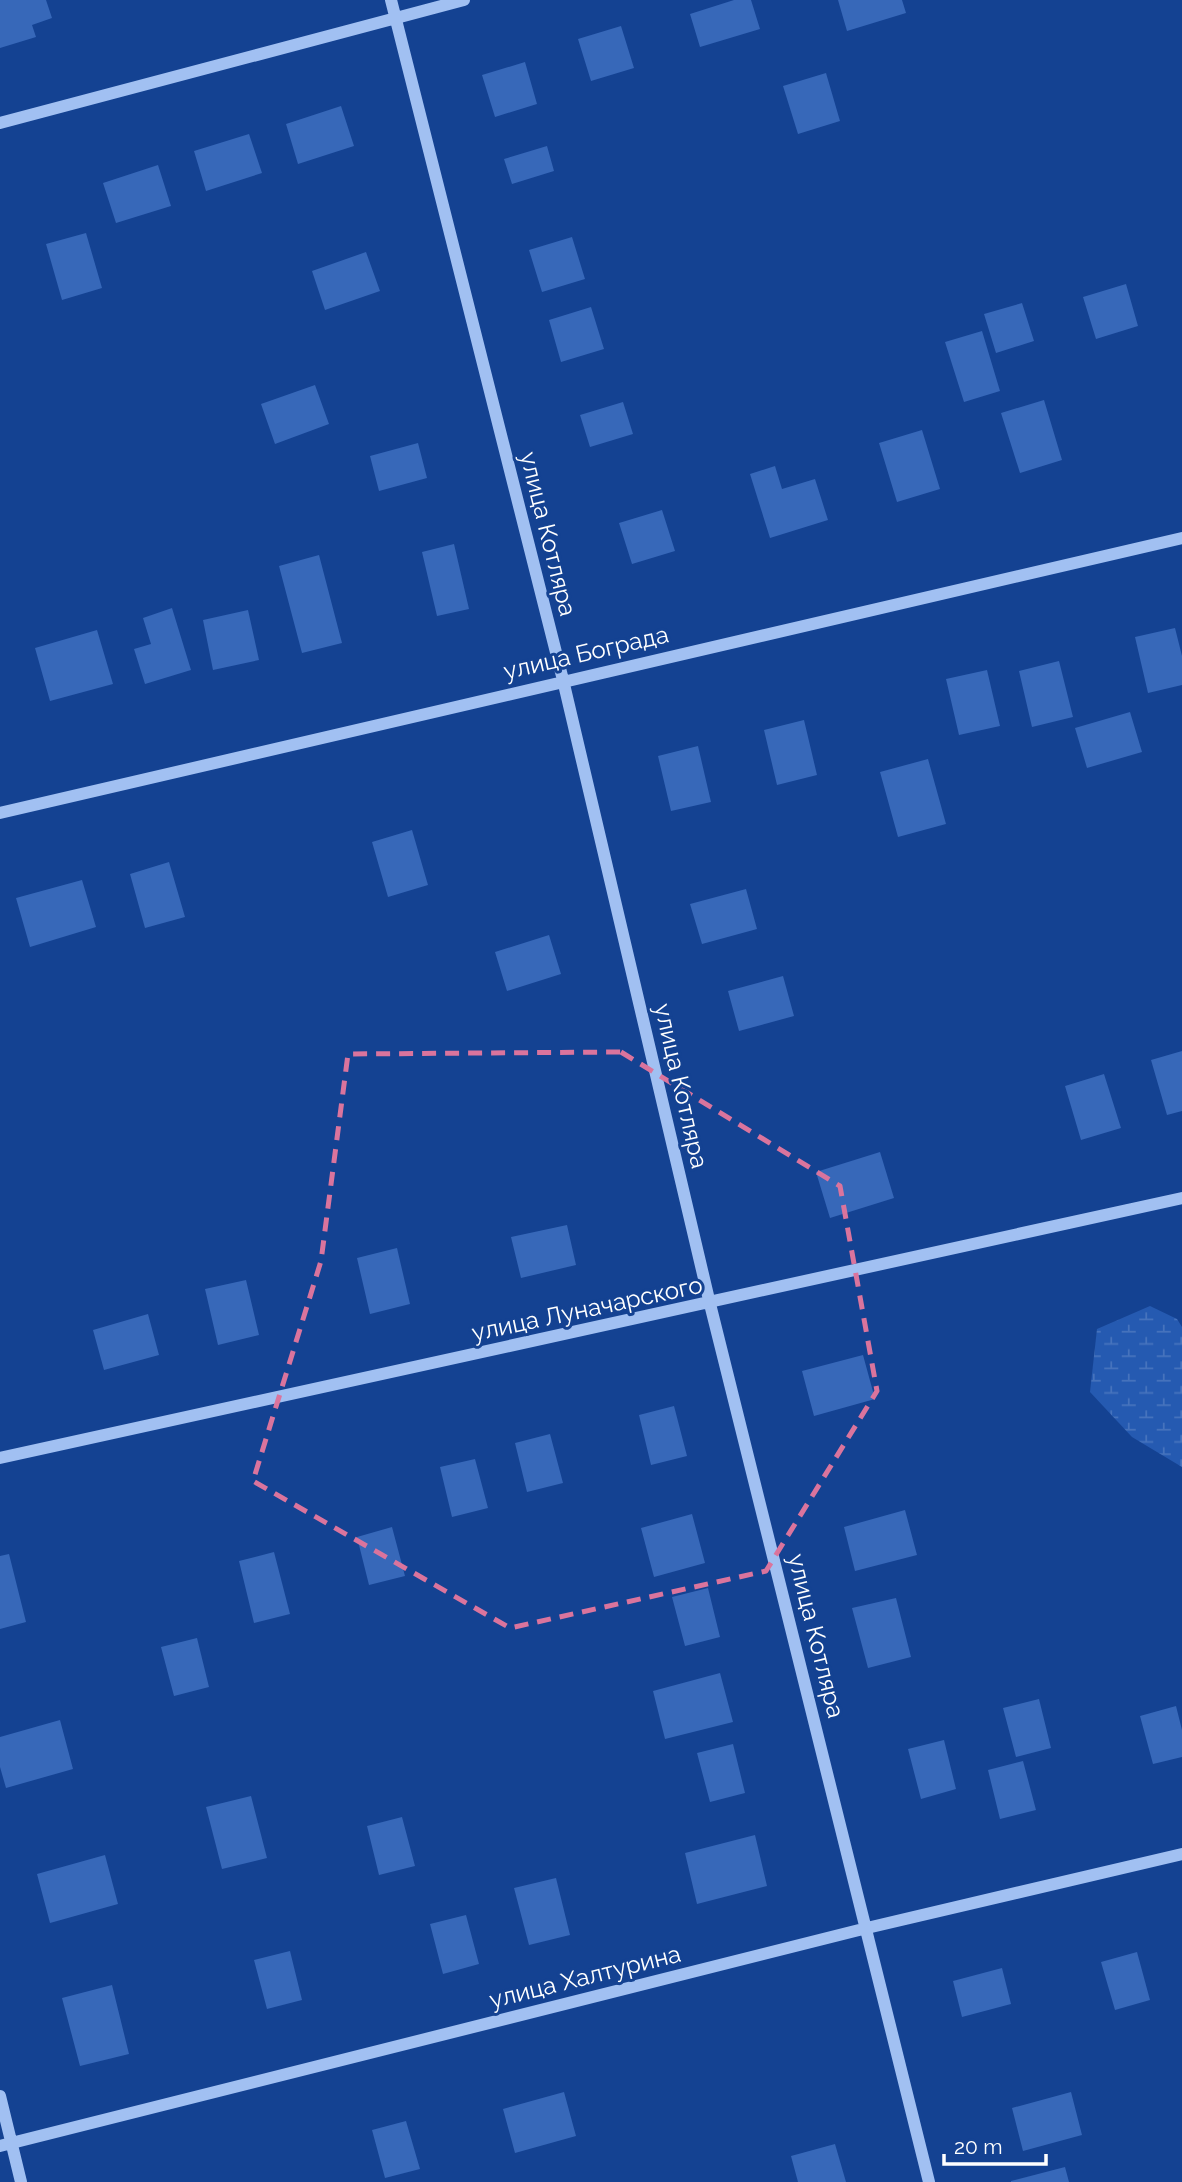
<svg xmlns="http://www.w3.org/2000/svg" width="1182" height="2182" viewBox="0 0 1182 2182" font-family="Raleway,sans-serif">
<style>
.wetland{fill:url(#wetland-marsh)}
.building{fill:#3768b9}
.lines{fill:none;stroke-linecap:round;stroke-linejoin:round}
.minor{stroke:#a1c0f2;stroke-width:12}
.marked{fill:none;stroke:#da749d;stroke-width:5;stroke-dasharray:14 9;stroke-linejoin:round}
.labels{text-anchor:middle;stroke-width:6;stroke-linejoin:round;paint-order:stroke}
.street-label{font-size:24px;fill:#fff;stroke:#144292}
</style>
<defs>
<pattern id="wetland-marsh" width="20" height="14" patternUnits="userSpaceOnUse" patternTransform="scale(1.75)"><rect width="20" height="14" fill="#255ab1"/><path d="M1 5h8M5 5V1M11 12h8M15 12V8" fill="none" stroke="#4673bd"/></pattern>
</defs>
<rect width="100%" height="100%" fill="#144292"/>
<!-- wetland -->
<path class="wetland" d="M1150,1306L1177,1319L1182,1327V1467L1132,1437L1090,1392L1097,1329Z"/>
<!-- building -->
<path class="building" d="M0,0H46L52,18L32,25L36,37L0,48Z
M734,0H751L760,29L700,47L690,14Z
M838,0H902L906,13L847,31Z
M621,26L634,68L591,81L578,39Z
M525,62L537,104L495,117L482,75Z
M826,73L840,121L798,134L783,86Z
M341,106L354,146L298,164L286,124Z
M249,134L262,173L206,191L194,151Z
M547,146L554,171L512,184L504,159Z
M158,165L171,206L116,223L103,183Z
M86,233L102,288L62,300L46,244Z
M572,237L585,279L542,292L529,250Z
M366,252L380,291L325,310L312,271Z
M1126,284L1138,326L1096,339L1083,297Z
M1022,303L1034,341L996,353L984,314Z
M591,307L604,349L561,362L549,320Z
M982,331L1000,391L964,402L945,342Z
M315,385L329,424L275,444L261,404Z
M1044,400L1062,460L1020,473L1001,413Z
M623,402L633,434L590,447L580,415Z
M922,430L940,489L897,502L879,443Z
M418,443L427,478L379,491L370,456Z
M775,466L782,489L815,479L828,520L770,538L750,474Z
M662,510L675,551L632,564L619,523Z
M454,544L469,609L437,616L422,552Z
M319,555L342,643L302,653L279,566Z
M172,608L191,670L145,684L134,649L151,644L143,618Z
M248,610L259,660L213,670L203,620Z
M1175,628L1182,656V685L1148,693L1135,637Z
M97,630L113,684L50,701L35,648Z
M1059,661L1073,717L1032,727L1019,671Z
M987,670L1000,726L959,735L946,679Z
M1130,712L1142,752L1087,768L1075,728Z
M804,720L817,775L777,785L764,730Z
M698,746L711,802L671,811L658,756Z
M928,759L946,824L898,837L880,772Z
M412,830L428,885L388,897L372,842Z
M169,862L185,917L145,928L130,874Z
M82,880L96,927L30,947L16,898Z
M746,889L757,929L702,944L690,904Z
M549,935L561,974L507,991L495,952Z
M783,976L794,1016L739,1031L728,991Z
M1182,1051V1111L1167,1115L1151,1060Z
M1104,1074L1121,1128L1081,1140L1065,1086Z
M880,1152L894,1198L830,1218L816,1172Z
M567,1225L576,1265L521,1278L511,1237Z
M397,1248L410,1304L370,1314L357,1258Z
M246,1280L259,1335L218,1345L205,1289Z
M148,1314L159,1355L104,1370L93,1330Z
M863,1355L875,1399L814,1416L802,1371Z
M674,1406L687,1456L651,1465L639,1415Z
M550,1434L563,1483L527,1492L515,1443Z
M475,1459L488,1508L452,1517L440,1467Z
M905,1510L917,1555L855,1571L844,1527Z
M692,1514L705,1563L654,1577L641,1528Z
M392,1527L405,1576L369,1585L357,1537Z
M274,1552L290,1614L254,1623L239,1561Z
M9,1554L26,1622L0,1629V1556Z
M708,1588L720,1637L685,1646L672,1597Z
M896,1598L911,1657L868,1668L852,1608Z
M197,1638L209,1687L174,1696L161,1647Z
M720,1673L733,1722L665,1739L653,1691Z
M1039,1699L1051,1748L1016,1757L1003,1708Z
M1176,1706L1182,1730V1757L1153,1764L1140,1716Z
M60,1720L73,1769L6,1788L0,1767V1737Z
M944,1740L956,1789L921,1799L908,1749Z
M733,1744L745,1793L710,1802L697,1753Z
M1023,1761L1036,1810L1000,1819L988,1770Z
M251,1796L267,1858L222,1869L206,1807Z
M402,1817L415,1866L379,1875L367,1826Z
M755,1835L767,1886L697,1904L685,1853Z
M105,1855L118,1904L50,1923L37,1874Z
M556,1878L570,1935L529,1945L514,1888Z
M466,1915L479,1964L443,1974L430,1924Z
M290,1951L302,2000L267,2009L254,1960Z
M1137,1952L1150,2000L1115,2010L1101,1962Z
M1002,1968L1011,2004L962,2017L953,1981Z
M112,1985L129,2054L80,2066L62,1998Z
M564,2092L576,2136L515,2153L503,2109Z
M1071,2092L1082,2135L1023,2151L1012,2108Z
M406,2121L420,2169L385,2178L372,2130Z
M835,2144L846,2182H798L791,2156Z
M1065,2167L1069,2182H1011V2181Z"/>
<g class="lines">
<!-- minor -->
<path class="minor" d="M391,0L563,680L710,1304L929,2182
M0,123L464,0
M0,813L1182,538
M0,1458L1182,1198
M0,2096L21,2182
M0,2146L867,1928L1182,1854"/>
</g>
<!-- marked area -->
<path class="marked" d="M621,1052L840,1186L877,1391L766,1571L510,1628L253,1481L321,1261L348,1054Z"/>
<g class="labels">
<!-- street labels -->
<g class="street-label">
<text transform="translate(548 534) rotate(76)" y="8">улица Котляра</text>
<text transform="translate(586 653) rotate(-13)" y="8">улица Бограда</text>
<text transform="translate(681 1086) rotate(77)" y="8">улица Котляра</text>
<text transform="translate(587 1309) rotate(-12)" y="8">улица Луначарского</text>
<text transform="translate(816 1636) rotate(76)" y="8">улица Котляра</text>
<text transform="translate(585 1977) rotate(-14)" y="8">улица Халтурина</text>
</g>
</g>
<!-- scale -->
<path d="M944 2154v10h102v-10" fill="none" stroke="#ffffff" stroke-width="3.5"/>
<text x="954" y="2154" font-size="21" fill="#ffffff" stroke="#144292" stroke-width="5" paint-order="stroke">20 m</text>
</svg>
